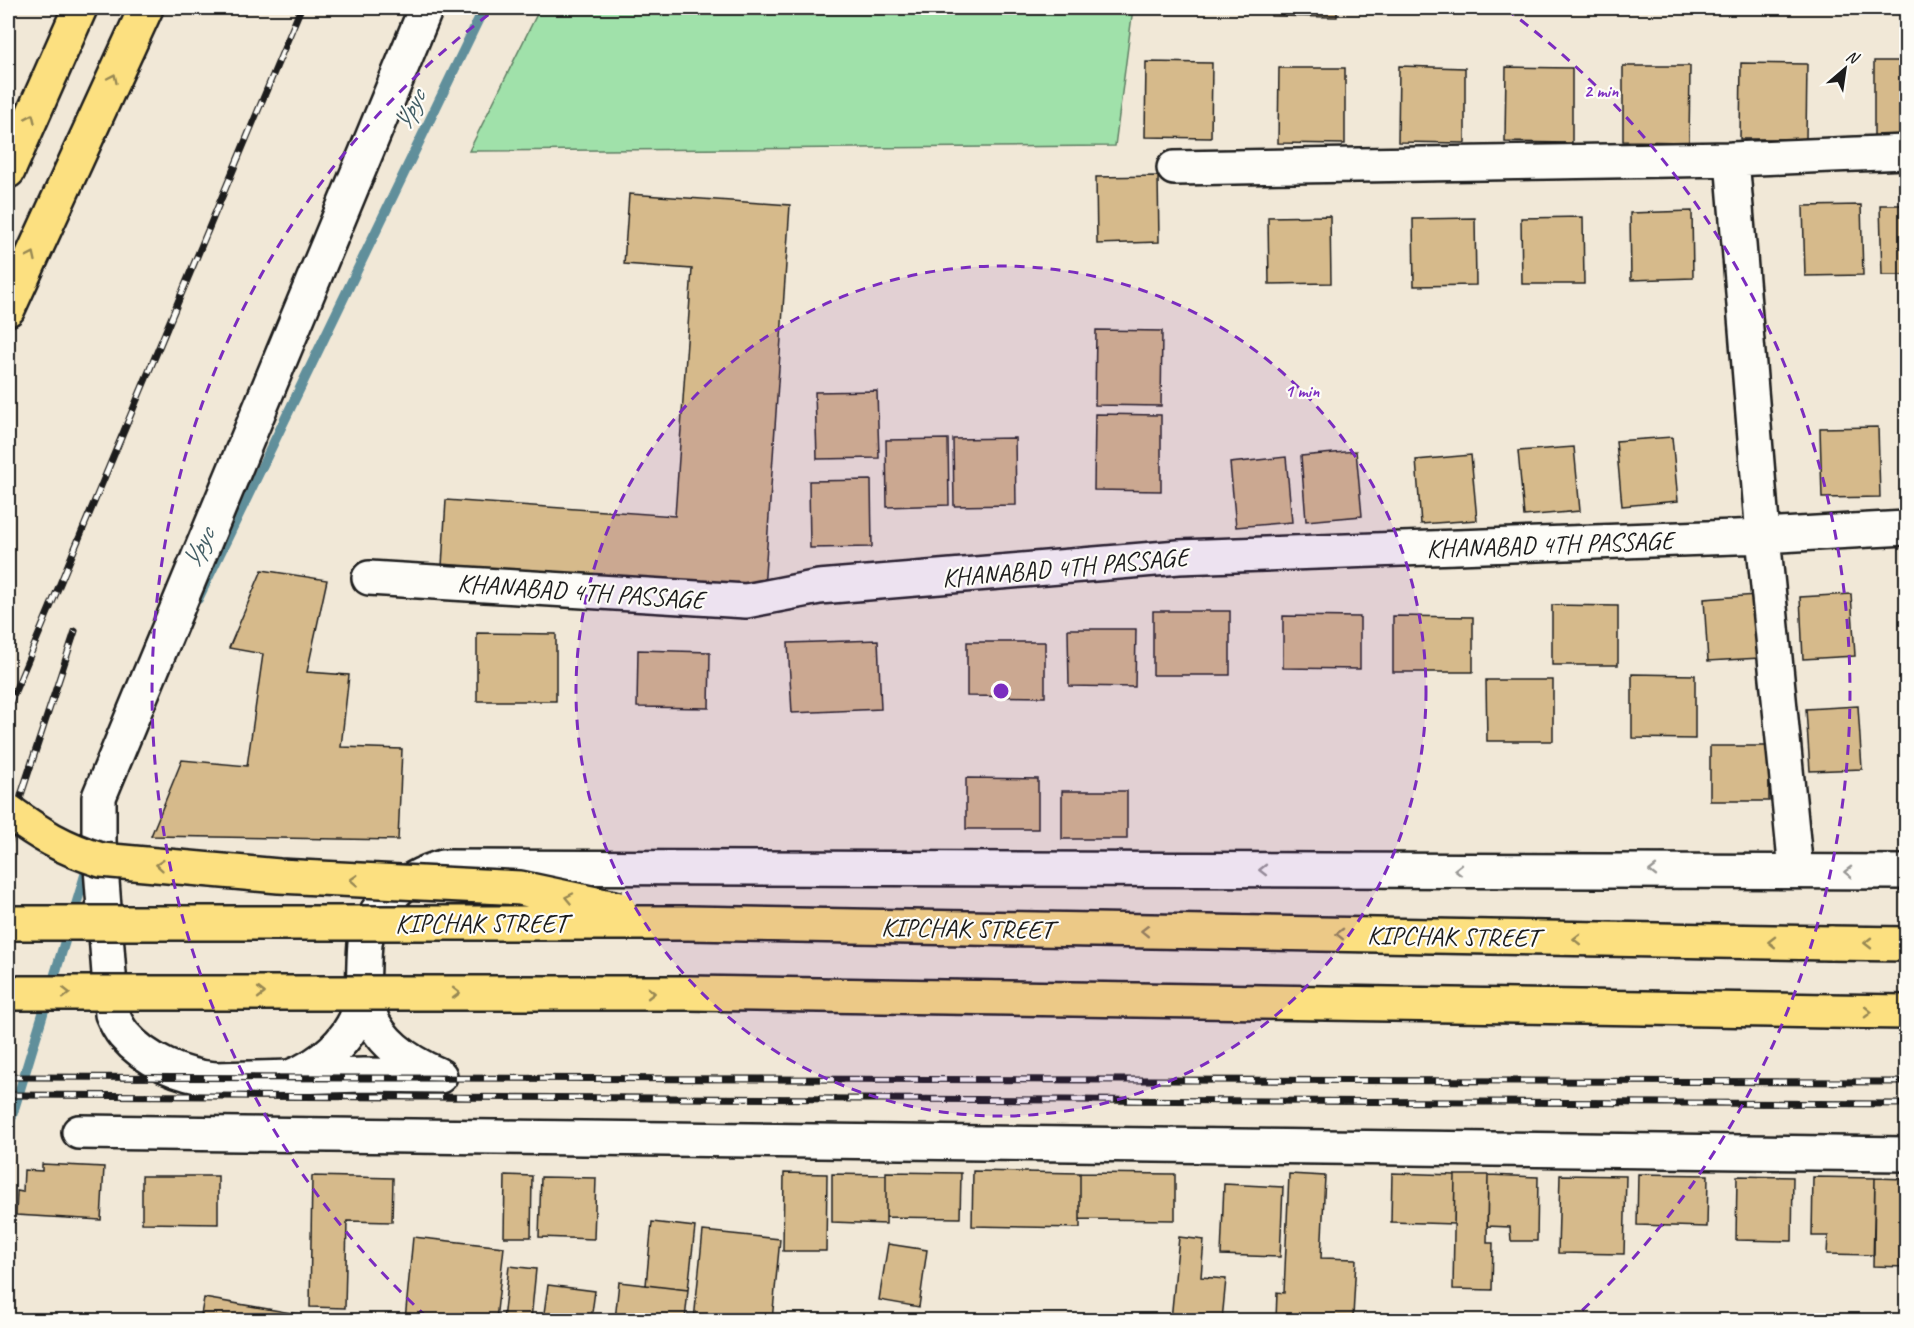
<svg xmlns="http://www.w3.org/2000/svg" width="1914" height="1328" viewBox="0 0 1914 1328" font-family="Caveat,sans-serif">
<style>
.green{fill:#a0e1aa;stroke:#5e7e63;stroke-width:1.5}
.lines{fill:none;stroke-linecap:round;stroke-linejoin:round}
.stream{stroke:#618f9b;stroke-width:10}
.building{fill:#d6ba8b;stroke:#1c1c1c;stroke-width:1.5}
.minor-casing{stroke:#1c1c1c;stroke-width:38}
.major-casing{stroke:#1c1c1c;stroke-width:38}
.minor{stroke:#fdfcf7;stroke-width:33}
.major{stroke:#fce080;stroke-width:33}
.rail-casing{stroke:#1c1c1c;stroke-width:7}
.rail{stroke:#fdfcf7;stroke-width:4.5;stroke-dasharray:14;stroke-linecap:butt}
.major-bridge-casing{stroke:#1c1c1c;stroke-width:38;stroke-linecap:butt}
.major-bridge{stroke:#fce080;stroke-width:33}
.oneway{stroke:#978853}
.oneway2{stroke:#989794}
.ring{fill:none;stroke:#7b2cbf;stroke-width:3;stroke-dasharray:10 8}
.labels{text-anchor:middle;stroke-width:4.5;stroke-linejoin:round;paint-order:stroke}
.street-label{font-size:26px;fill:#1c1c1c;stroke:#fdfcf7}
.water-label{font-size:27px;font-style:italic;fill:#445f66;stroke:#fdfcf7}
.centre{fill:#7b2cbf;stroke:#fdfcf7;stroke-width:3}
.ring-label{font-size:18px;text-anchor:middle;font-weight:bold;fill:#7b2cbf;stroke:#fdfcf7;stroke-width:4.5;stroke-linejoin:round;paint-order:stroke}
</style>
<rect width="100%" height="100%" fill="#f1e8d7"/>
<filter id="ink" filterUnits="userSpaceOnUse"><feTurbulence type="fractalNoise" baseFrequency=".0167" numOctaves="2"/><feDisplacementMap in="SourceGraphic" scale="12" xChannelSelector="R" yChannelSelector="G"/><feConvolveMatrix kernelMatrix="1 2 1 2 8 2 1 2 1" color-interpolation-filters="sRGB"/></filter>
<g filter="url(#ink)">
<!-- green -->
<path class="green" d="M540,8H1133L1115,146L469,151Z"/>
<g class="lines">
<!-- stream -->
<path class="stream" d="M198,599L484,8
M8,1129L89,862"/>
</g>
<!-- building -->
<path class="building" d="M1271,8H1337V17L1271,16Z
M1874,61H1906V137L1874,136Z
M1146,62L1212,63L1211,138L1145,137Z
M1741,63L1807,64L1806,139H1740Z
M1399,66L1465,68V143L1398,142Z
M1623,66H1690L1689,142L1623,141Z
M1506,67L1572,68V143L1505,142Z
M1279,68H1345V144L1278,143Z
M1158,176L1159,242L1097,244L1096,177Z
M629,194L790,205L764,590L442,566L446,500L675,516L692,269L624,264Z
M1861,205L1863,275L1805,276L1803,206Z
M1880,205H1906V275H1882Z
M1692,211L1693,278L1631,280L1630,213Z
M1330,216L1331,283L1269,284L1268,217Z
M1583,217L1584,284H1522L1521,218Z
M1475,218L1476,285L1414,286L1413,219Z
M1096,330L1162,331L1161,406L1095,405Z
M877,391L879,458L817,459L815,392Z
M1095,414L1161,415V491L1094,490Z
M1878,427L1880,497L1822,498L1820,428Z
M1672,437L1678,501L1622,506L1616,441Z
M1015,438L1016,505L954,506L953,439Z
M948,439L949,505L887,507L886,440Z
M1574,447L1580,511L1524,516L1518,451Z
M1356,451L1362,516L1306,521L1301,456Z
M1471,455L1477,520L1421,524L1416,460Z
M1286,457L1292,522L1236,527L1230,463Z
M871,480L872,547L810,548L809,481Z
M262,570L327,580L307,672L349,675L341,747L402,749L398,840L151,836L182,760L247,766L263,654L229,648Z
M1851,594L1855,656L1803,659L1800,597Z
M1756,595L1760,658L1708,661L1704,599Z
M1552,605L1618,606V665H1552Z
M1153,611H1230V675H1153Z
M1283,616L1360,617V669L1283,668Z
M1393,616L1473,617V672H1393Z
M1068,629H1136L1135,687L1069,686Z
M477,633L556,634V701H477Z
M878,640L881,709L792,713L788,643Z
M967,642H1045V697L967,696Z
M638,650L710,652L709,708L637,707Z
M1632,674L1695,675V739L1632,738Z
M1486,680H1553V741H1487Z
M1858,706L1862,769L1810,771L1806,709Z
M1710,746H1769V801H1710Z
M966,778L1038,779V829H966Z
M1062,791H1127V839H1062Z
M42,1164L104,1167L101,1220L16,1215L17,1191L23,1192L24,1170L42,1171Z
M973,1171L1080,1173V1228L972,1226Z
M886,1172L961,1173L960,1218L886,1217Z
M784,1173L827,1174L826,1251H783Z
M1080,1173L1175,1174V1220L1080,1219Z
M1392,1173L1455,1175L1454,1224L1391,1222Z
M832,1174L886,1175V1224L832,1222Z
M1289,1174L1325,1176L1321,1258L1356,1259L1353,1317L1309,1315L1308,1320H1276L1277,1292L1284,1293Z
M1638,1174L1708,1175L1707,1227L1637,1225Z
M505,1175L532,1176L531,1237H504Z
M1455,1175H1488L1487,1243H1493L1492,1290L1453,1289Z
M1488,1175L1538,1177L1537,1241H1511L1510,1227L1487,1226Z
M1560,1175L1626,1176L1624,1254L1558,1253Z
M142,1176H218V1224L142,1223Z
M312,1176L393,1178L392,1222L347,1221L345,1308L310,1307Z
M1737,1176L1793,1177L1792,1241L1736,1240Z
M541,1177L596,1178L594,1239L539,1237Z
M1813,1177L1875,1178L1874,1255L1827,1254L1828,1236H1812Z
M1875,1178L1906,1179V1267L1873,1266Z
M1224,1184L1283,1187L1280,1257L1221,1255Z
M652,1222L695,1227L688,1290L646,1285Z
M703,1231L780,1239L772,1320H694Z
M413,1237L504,1247L496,1320H463L442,1318V1320H405Z
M1179,1237L1204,1240L1201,1277L1226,1279L1222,1320H1171Z
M888,1244L927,1250L919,1307L879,1300Z
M509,1266L536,1269L531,1320H503Z
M619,1282L688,1290L685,1320H615Z
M548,1285L595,1291L591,1320H543Z
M204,1298L303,1315L302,1320H200Z"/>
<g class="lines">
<defs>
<path id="minor" d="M426,8L99,797V841L112,1014C115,1021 119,1029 124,1035C146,1061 182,1076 215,1079L364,1075L440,1076
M1732,159L1763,536L1796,871
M1174,168L1732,159L1906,152
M369,578L746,601L819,587L1179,557L1763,536L1906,528
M366,985C367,992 366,1001 368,1008C376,1040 408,1062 437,1074
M290,1077C321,1065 350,1041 360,1008C365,992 363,962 365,944C370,904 407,877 442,867L1906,872
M79,1132L1906,1154"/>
<path id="major" d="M8,171L80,8
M8,309L146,8
M1830,943L1906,944
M1829,1011L1906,1012"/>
</defs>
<!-- minor casing -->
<use href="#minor" class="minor-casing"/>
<!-- major casing -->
<use href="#major" class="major-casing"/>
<!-- minor -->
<use href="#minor" class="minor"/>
<!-- major -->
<use href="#major" class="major"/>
<defs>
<path id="rail" d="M8,708L301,8
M8,846L22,792L75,631
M8,1077L1906,1082
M8,1095L1906,1104"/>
</defs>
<!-- rail casing -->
<use href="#rail" class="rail-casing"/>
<!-- rail -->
<use href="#rail" class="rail"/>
<defs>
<path id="major-bridge" d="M8,811C40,834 62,848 101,860L279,876L520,888L619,909
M8,923H688L1830,943
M8,993H689L1829,1011"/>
</defs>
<!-- major-bridge casing -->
<use href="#major-bridge" class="major-bridge-casing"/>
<!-- major-bridge -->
<use href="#major-bridge" class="major-bridge"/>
</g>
<!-- one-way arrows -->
<defs><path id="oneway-chevron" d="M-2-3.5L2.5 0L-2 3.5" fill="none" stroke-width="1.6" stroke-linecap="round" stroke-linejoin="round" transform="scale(1.5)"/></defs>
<g class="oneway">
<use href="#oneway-chevron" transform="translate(113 78) rotate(-65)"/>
<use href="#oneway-chevron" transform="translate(31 118) rotate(-66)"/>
<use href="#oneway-chevron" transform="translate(32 256) rotate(-65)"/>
<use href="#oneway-chevron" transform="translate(160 865) rotate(-175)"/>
<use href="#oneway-chevron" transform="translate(354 880) rotate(-177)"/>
<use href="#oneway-chevron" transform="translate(569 898) rotate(-168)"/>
<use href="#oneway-chevron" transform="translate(1145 931) rotate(-179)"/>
<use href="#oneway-chevron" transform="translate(1340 934) rotate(-179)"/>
<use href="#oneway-chevron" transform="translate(1577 939) rotate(-179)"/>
<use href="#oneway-chevron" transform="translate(1772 942) rotate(-179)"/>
<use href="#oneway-chevron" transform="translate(1868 943) rotate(-180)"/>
<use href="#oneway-chevron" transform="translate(66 993)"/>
<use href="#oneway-chevron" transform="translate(261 993)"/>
<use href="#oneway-chevron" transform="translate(456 993)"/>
<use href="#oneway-chevron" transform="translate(651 993)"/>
<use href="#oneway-chevron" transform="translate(1868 1012) rotate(1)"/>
</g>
<g class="oneway2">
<use href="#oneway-chevron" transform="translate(1263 870) rotate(-180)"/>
<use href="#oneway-chevron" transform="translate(1458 870) rotate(-180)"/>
<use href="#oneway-chevron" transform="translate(1653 871) rotate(-180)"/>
<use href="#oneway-chevron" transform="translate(1848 872) rotate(-179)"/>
</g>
</g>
<!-- distance rings -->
<circle cx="1001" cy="691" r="425" fill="#7b2cbf" fill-opacity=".12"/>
<g class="ring">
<circle cx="1001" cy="691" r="425"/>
<path d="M427 1317A849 849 0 0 1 496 9M1506 9A849 849 0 0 1 1575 1317"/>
</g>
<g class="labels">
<!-- street labels -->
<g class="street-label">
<text transform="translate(1550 544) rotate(-2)" y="9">KHANABAD 4TH PASSAGE</text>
<text transform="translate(1065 567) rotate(-5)" y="9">KHANABAD 4TH PASSAGE</text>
<text transform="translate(581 591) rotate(4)" y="9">KHANABAD 4TH PASSAGE</text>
<text x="481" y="932">KIPCHAK STREET</text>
<text transform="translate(967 928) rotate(1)" y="9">KIPCHAK STREET</text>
<text transform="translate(1453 936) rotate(1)" y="9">KIPCHAK STREET</text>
</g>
<!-- water labels -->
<g class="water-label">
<text transform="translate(409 110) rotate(-64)" y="9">Урус</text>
<text transform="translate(198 548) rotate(-64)" y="9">Урус</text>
</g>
</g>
<circle cx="1001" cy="691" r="9" class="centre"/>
<g class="ring-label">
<text x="1601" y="97">2 min</text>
<text x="1302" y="397">1 min</text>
</g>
<!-- margin -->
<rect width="1914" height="1328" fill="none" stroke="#fdfcf7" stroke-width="30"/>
<rect x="15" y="15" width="1884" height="1298" fill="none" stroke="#1c1c1c" stroke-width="2" filter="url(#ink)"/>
<!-- north arrow -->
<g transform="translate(1845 69) rotate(29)" stroke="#fdfcf7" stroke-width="4.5" paint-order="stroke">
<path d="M0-4.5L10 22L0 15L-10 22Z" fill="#1c1c1c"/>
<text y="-9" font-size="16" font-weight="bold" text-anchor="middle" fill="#1c1c1c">N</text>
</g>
</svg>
